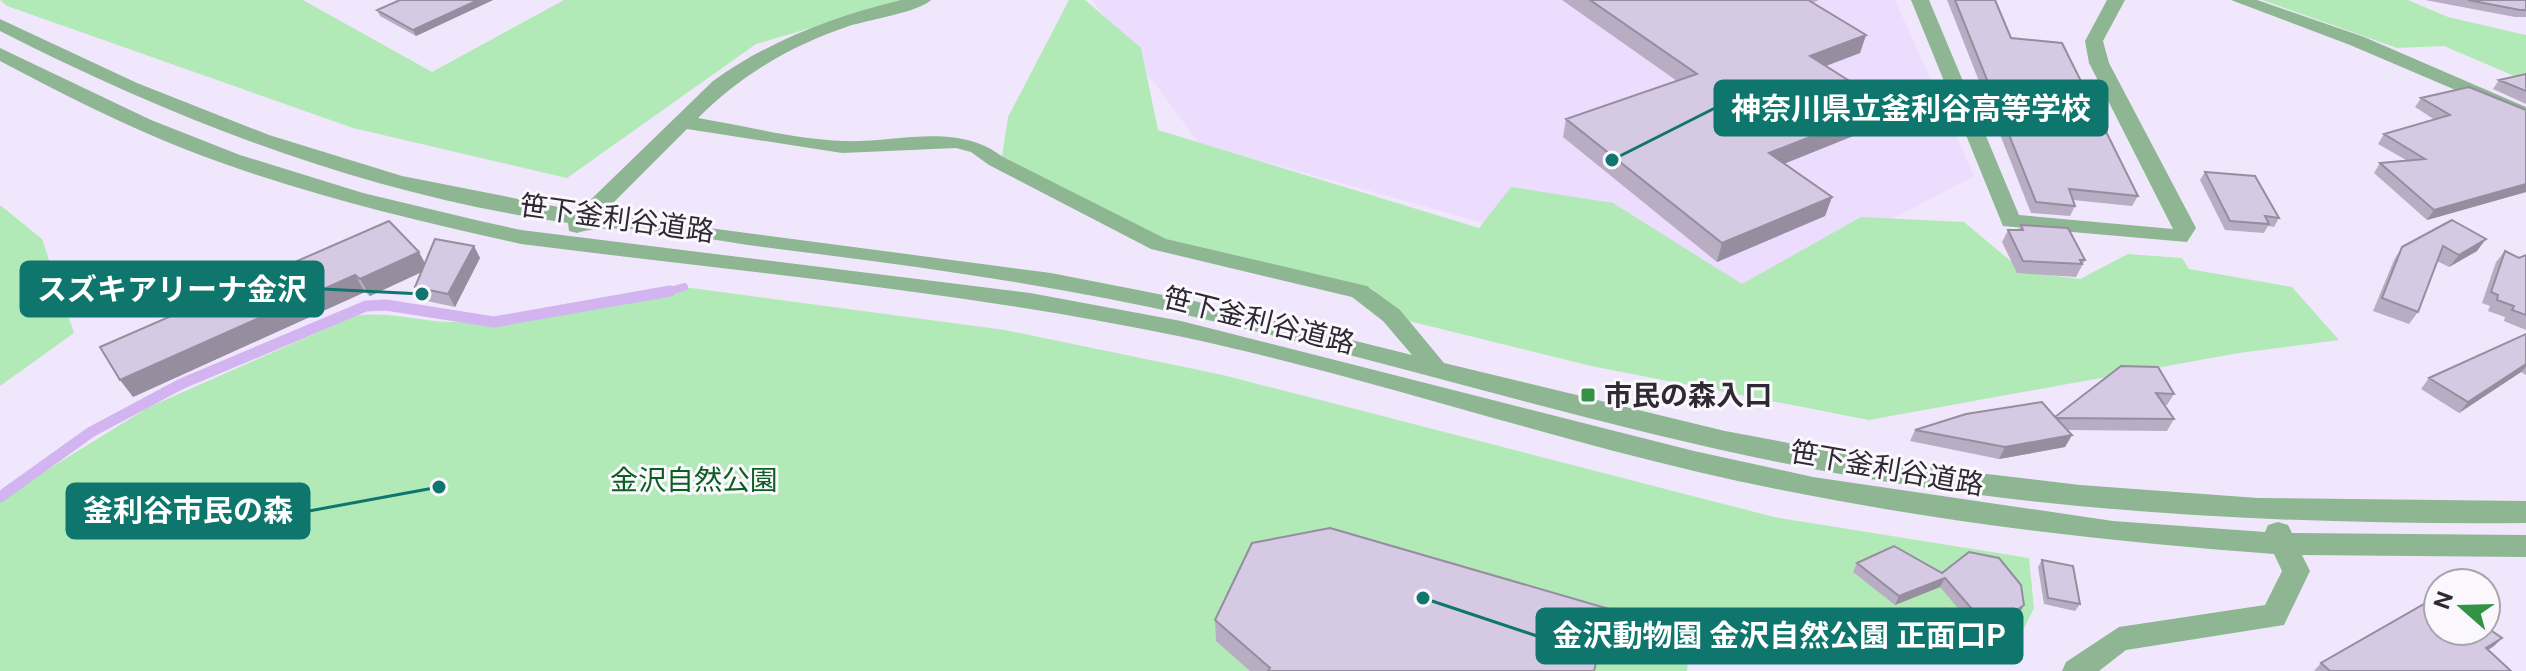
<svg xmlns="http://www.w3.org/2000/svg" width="2526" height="671" viewBox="0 0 2526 671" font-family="'Public Sans','Noto Sans JP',sans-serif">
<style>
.built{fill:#ecdcfd}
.green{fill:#b2eab7}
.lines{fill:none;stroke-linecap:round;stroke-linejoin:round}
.stream-far1{stroke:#d2b4f1;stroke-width:8}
.stream{stroke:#d2b4f1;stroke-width:11}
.minor{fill:#8eb692;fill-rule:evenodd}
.wall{fill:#b8adc3}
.shaded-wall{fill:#968d9f}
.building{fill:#d6c9e3;stroke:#968d9f;stroke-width:2}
.poi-dot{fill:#349245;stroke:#fbf8fd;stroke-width:3}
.labels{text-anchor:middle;stroke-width:6;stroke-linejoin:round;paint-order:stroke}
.street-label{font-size:28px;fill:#2e2933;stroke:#fbf8fd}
.poi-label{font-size:28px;font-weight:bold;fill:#2e2933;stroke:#fbf8fd;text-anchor:start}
.park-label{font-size:28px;fill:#0a5e21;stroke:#fbf8fd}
.leader{fill:none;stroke:#0f766e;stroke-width:3}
.callout-dot{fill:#0f766e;stroke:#fbf8fd;stroke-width:3}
.callout{fill:#0f766e;stroke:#0f766e;stroke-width:3}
.callout-label{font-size:30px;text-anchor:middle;font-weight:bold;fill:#fff}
</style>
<rect width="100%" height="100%" fill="#f1e7fc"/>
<!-- built -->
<path class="built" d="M1092,0H1895L1974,176L1745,296L1199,143Z"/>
<!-- green -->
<path class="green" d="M0,0H303L432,72L564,0H906L756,44L567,178L353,128L7,6Z
M1069,0H1085L1141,48L1158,130L1479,228L1511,187L1613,203L1742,284L1861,217L1964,222L2024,272L2080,279L2128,254L2182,258L2189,269L2292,287L2339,340L2239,353L1869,420L1591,366L1405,320L1371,288L1163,241L1002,157L1008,117Z
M2262,0H2408L2448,17L2526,35V81L2444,46L2397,48Z
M0,205L42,239L74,333L0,386Z
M684,287L1005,330L1223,375L1774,517L2029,558L2034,608L2013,651L1693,621L1687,671H0V499L149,407L355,316C391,310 423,323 459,322C535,319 611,304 684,287Z"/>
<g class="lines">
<!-- stream-far1 -->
<path class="stream-far1" d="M663,293L684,287"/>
<!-- stream -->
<path class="stream" d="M0,497L91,432L181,384L366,306L386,305L494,322L670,291"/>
<!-- minor -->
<path class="minor" d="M901,0H931C919,12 868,20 849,26C790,46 741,75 698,118C745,126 795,139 843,141C897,143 957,121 1003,157L1166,239L1367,286L1400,310L1444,363L1725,431L1902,464L2080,485L2258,498L2526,501V523C2287,525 2048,513 1813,469C1604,429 1401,364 1195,317C1052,284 907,265 763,247C716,241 615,219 577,233L569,231L568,223C368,195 179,122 0,31V19L137,83L269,135L402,176L579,211L713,81C770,40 833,17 901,0ZM687,129L842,153L956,148L971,152L989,165L1151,249L1352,297L1383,321L1412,355L1194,301L1051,273L602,214Z
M1911,0H1929L2019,215L2173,229L2089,63L2085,41L2107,0H2125L2103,41L2109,63L2196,228L2187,242L2003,226Z
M2231,0H2257L2364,37L2526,107V120L2350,45Z
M0,48L151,120L240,155L363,193L480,221L521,230L1030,293L1181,321L1694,451L1813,477L2113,521L2265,532L2268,525L2278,522L2288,525L2292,533L2526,535V557L2302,555L2310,571L2284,625L2126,650L2099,671H2062L2066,662L2119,627L2265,605L2282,571L2274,554C2080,540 1888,516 1698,472C1524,431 1353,373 1178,336C962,291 740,272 521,244C408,219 295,192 187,150C123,125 61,93 0,61Z"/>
</g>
<!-- wall -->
<path class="wall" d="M400,0H493L416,36L380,16L377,10Z
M1562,0H1819L1812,3L1866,35L1860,53L1826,66L1889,106L1883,124L1784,164L1832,197L1825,216L1717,262L1563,137L1566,119L1677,81Z
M1947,0H1995L2011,38L2138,196L2132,206L2073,200L2075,206L2070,216L2031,213Z
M2425,0H2526V17H2515Z
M2526,74V104L2493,89L2499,80Z
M2421,98L2526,110V192L2427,220L2374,173L2380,163L2406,160L2378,144L2384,134L2435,120L2415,107Z
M2205,172L2279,218L2274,227L2268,226L2264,233L2225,230L2200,180Z
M2452,220L2477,251L2449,267L2437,261L2418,312L2409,324L2373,311L2394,260L2402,247Z
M389,221L425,263L474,246L480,258L455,307L422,300L415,287L422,272L370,296L365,292L133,397Z
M2021,225L2085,260L2076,277L2017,273L2002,242L2008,230H2018Z
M2505,251L2519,258L2526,255V330L2504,321L2505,317L2488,311L2490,306L2482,303L2496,262Z
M2526,334V375L2521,372L2459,413L2421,389L2429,378Z
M2121,366L2174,394L2167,405H2164L2174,419L2167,431L2067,430L2072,435L2065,447L1999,459L1910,441L1915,430L2055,417Z
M2042,560L2080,604L2075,611L2044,604L2038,567Z
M1857,563L1942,573L2024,605L2018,615L1999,627L1967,619L1940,587L1895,605L1853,572Z
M1215,620L1594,671H1250L1216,641Z
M2502,638L2494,646L2488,650L2511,671H2314L2321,663Z"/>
<!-- shaded-wall -->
<path class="shaded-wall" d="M478,0H493L416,36L413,30Z
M1866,35L1860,53L1804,74L1810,56Z
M1889,106L1883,124L1763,172L1769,153Z
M2526,184V192L2427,220L2434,210Z
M1832,197L1825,216L1717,262L1722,243Z
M2486,239L2477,251L2449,267L2459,255Z
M474,246L480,258L455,307L448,294Z
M419,252L428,269L370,296L360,279Z
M355,275L365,292L133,397L120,380Z
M2526,364V367L2521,372L2459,413L2468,402Z
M2072,435L2065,447L1999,459L2005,447Z
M1945,578L1940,587L1895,605L1899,596Z
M2024,605L2018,615L1999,627L2005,618Z
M2502,638L2494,646L2478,656L2486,648Z"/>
<!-- building -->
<path class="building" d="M400,0H478L413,30L377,10Z
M1590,0H1808L1866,35L1810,56L1889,106L1769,153L1832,197L1722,243L1566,119L1697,74Z
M1955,0H1995L2011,38L2062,43L2138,196L2069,189L2075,206L2036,202Z
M2468,0H2526V10H2520Z
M2526,74V91L2499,80Z
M2469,87L2526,110V184L2434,210L2380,163L2425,159L2384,134L2450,115L2421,98Z
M2205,172L2255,176L2279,218L2265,216L2269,224L2230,221Z
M2452,220L2486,239L2459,255L2443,246L2418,312L2382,298L2402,247Z
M389,221L419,252L360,279L355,275L120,380L100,347Z
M2021,225L2068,228L2085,260H2080L2082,264L2023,261L2008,230H2023Z
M435,239L474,246L448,294L415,287Z
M2505,251L2519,258L2526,255V315L2512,310L2514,306L2497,300L2498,295L2491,292Z
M2526,334V364L2468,402L2429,378Z
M2121,366L2158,367L2174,394L2156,393L2174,419L2056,418L2072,435L2005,447L1915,430L1966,414L2042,402L2055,417Z
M1330,528L1609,609L1594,671H1268L1270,668L1215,620L1252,543Z
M1894,546L1942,573L1969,552L1999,558L2021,585L2024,605L2005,618L1972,609L1945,578L1899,596L1857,563Z
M2042,560L2073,566L2080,604L2048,598Z
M2438,596V631H2486V627L2502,638L2486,648L2511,671H2330L2321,663Z"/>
<!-- markers -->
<rect class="poi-dot" x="1580" y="387" width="16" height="16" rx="4"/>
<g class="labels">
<!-- street labels -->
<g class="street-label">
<text transform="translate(617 218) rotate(8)" y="10">笹下釜利谷道路</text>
<text transform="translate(1259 320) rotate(14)" y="10">笹下釜利谷道路</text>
<text transform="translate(1887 468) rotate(10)" y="10">笹下釜利谷道路</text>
</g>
<!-- poi labels -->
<g class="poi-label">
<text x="1604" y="405">市民の森入口</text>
</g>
<!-- park labels -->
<g class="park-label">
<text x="694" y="490">金沢自然公園</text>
</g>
</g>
<!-- callouts -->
<path class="leader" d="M1612 160L1715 108M422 294L323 289M439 487L309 511M1423 598L1537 636"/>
<g class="callout-dot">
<circle cx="1612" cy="160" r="8"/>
<circle cx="422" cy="294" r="8"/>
<circle cx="439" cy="487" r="8"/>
<circle cx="1423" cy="598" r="8"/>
</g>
<g class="callout">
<rect x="1715" y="81" width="392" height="54" rx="8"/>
<rect x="21" y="262" width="302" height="54" rx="8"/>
<rect x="67" y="484" width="242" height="54" rx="8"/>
<rect x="1537" y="609" width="485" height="54" rx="8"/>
</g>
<g class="callout-label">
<text x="1911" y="119">神奈川県立釜利谷高等学校</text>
<text x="172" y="300">スズキアリーナ金沢</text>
<text x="188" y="521">釜利谷市民の森</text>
<text x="1779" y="646">金沢動物園 金沢自然公園 正面口P</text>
</g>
<!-- north arrow -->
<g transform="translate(2462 607) rotate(290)"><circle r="38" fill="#fbf8fd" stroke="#a9a5ac" stroke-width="2"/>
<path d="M0-6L14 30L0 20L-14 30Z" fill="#349245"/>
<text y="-12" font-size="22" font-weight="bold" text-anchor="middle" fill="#2e2933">N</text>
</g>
</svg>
